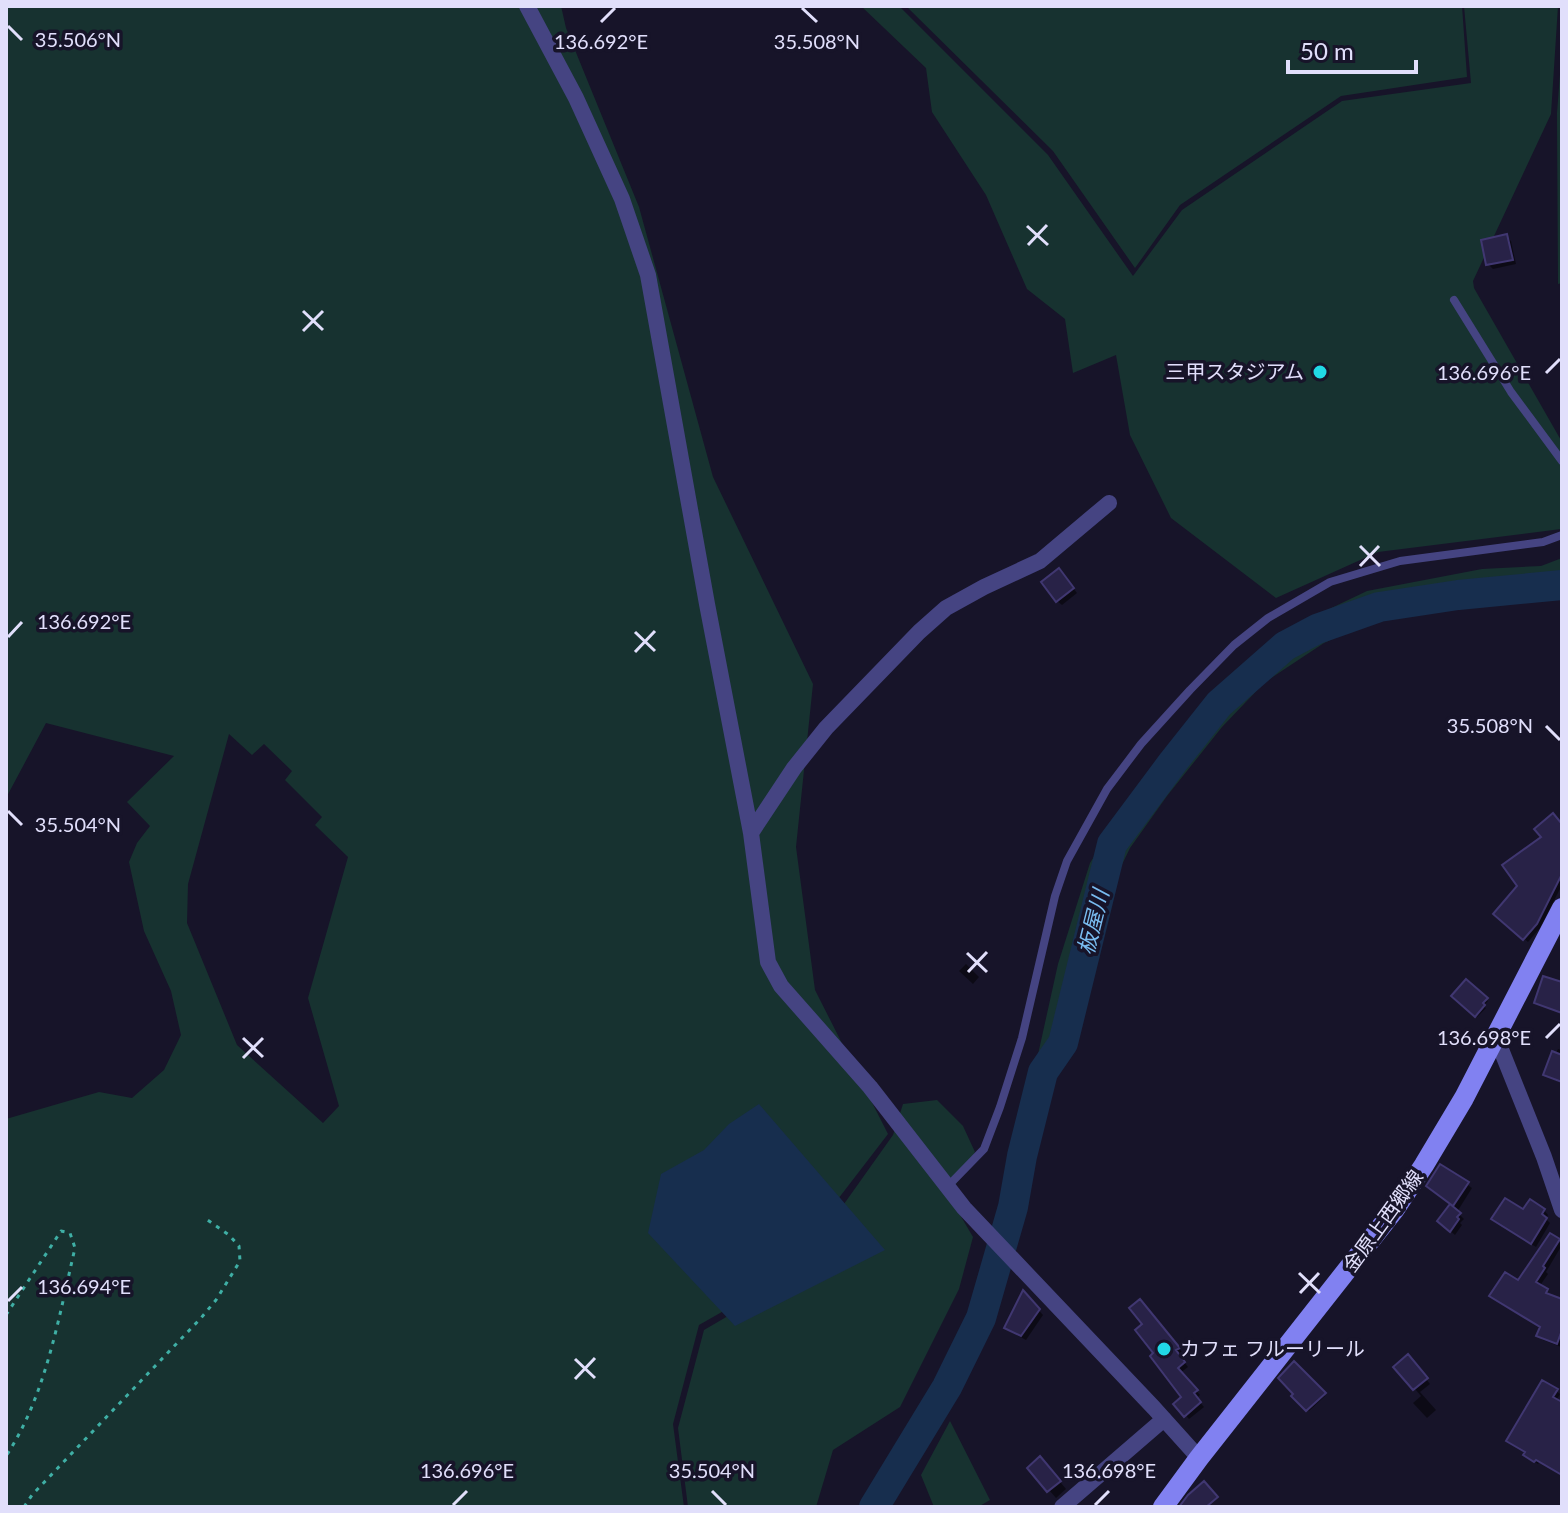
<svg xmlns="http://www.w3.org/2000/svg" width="1568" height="1513" viewBox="0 0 1568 1513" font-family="Lato,'Noto Sans JP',sans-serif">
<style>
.green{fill:#173230;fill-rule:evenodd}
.water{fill:#172e4e}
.shadow{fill:#0007}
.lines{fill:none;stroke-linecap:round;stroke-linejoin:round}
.river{stroke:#172e4e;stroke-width:30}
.building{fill:#282247;stroke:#403771;stroke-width:2}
.path{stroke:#3fafa5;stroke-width:3;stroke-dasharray:4 6;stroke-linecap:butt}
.service{stroke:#454482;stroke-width:8}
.minor{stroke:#454482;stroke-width:16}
.secondary{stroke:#8181f1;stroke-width:20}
.ticks{fill:none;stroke:#e1dffb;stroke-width:3}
.poi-dot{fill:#21d8e6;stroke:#171429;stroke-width:3}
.labels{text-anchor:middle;stroke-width:7;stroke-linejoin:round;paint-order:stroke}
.poi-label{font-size:20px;fill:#e1dffb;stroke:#171429;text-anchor:end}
.street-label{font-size:20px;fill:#e1dffb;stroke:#171429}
.water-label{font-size:22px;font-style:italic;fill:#79bcf0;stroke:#171429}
.ticks-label{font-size:20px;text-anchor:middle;fill:#e1dffb;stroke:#171429;stroke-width:7;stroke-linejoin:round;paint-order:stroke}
</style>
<rect width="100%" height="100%" fill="#171429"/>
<!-- green -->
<path class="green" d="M6,6H561L566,28L639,207L713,477L813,684L796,847L815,990L888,1134L825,1216L780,1279L699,1325L673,1424L684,1507H6V1119L99,1092L132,1098L164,1070L181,1035L171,991L144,931L129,862L137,843L150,826L127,802L174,756L46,723L6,798ZM229,734L252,755L264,744L292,771L285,780L322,817L315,825L348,857L308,998L339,1106L323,1123L237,1045L187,923L188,884Z
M861,6H899L1048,155L1133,276L1182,210L1342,101L1471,83L1464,6H1558L1551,114L1473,281L1474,288L1562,442V527L1561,529L1378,552L1276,598L1171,518L1130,435L1116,355L1073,373L1065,319L1027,289L986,195L932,112L926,68Z
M906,6H1462L1467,77L1341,96L1180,205L1135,268L1053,151Z
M1562,48V283L1558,284L1557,113Z
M1562,558V575L1559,576L1511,585L1454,588L1383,597L1339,610L1325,611L1367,591L1482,569L1541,566Z
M1358,618H1376L1324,643L1265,682L1222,727L1167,796L1130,848L1102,906L1107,875L1129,830L1233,699L1299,645L1328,629Z
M1112,827L1097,864L1056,1047L1047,1055L1037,1059L1058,964L1090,863Z
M937,1100L963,1126L975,1152L949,1196L973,1237L959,1289L900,1407L833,1450L816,1507H688L678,1428L704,1330L790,1280L893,1135L903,1104Z
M950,1421L990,1500L978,1507H934L921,1475Z"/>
<!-- water -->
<path class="water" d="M759,1104L885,1250L735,1326L648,1233L661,1174L704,1150L729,1124Z"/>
<!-- shadow -->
<path class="shadow" d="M1506,236L1511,241L1516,264L1493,269L1488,264Z
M1063,575L1077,593L1062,605L1057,601Z
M1562,826V885L1540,928L1528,942L1496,914L1520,886Z
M966,964L979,977L973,984L959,971Z
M1466,981L1488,1001L1483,1006L1486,1008L1477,1017L1453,996Z
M1562,1045V1083L1549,1078L1545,1074L1558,1049L1561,1050Z
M1441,1166L1472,1188L1457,1212L1464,1219L1460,1223L1462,1225L1455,1235L1439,1221L1453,1205Z
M1544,1210L1548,1215L1546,1219L1550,1223L1536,1247L1498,1223L1524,1212Z
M1558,1241L1562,1245L1546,1272L1548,1274L1539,1287L1562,1301L1561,1347L1543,1340L1538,1336L1541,1328L1496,1300L1518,1283Z
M1023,1293L1043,1315L1026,1340L1011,1332L1006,1328Z
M1143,1305L1182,1352L1179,1355L1188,1367L1180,1373L1200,1395L1196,1398L1204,1407L1189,1419L1176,1404L1184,1397L1156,1353L1145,1324Z
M1412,1361L1430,1384L1420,1392L1436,1410L1427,1418L1413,1403L1421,1396L1396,1367Z
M1294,1364L1325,1396L1309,1411L1294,1396Z
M1556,1391L1560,1394L1556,1401L1562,1404V1474L1540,1462L1538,1464L1529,1458L1527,1453L1512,1444Z
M1047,1466L1066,1489L1056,1498L1030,1468Z"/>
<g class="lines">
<!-- river -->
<path class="river" d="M874,1507L947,1387L981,1318L1013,1207L1022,1156L1043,1072L1063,1043L1112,844L1173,762L1219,704L1285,646L1317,629L1379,607L1458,595L1562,585"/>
</g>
<!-- building -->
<path class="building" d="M1507,234L1513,260L1486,265L1481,240Z
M1059,568L1074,588L1056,602L1041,582Z
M1553,813L1562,824V874L1537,924L1523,940L1493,914L1517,886L1502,865L1541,837L1534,829Z
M1543,976L1562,982V1013L1534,1003Z
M1466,979L1488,998L1483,1003L1485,1005L1475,1017L1451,996Z
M1552,1051L1562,1055V1082L1543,1075Z
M1440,1164L1469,1182L1453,1206L1426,1186Z
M1505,1198L1523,1209L1530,1199L1545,1209L1542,1214L1547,1218L1531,1244L1491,1219Z
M1450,1204L1461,1213L1457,1217L1459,1219L1450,1232L1437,1221Z
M1550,1233L1560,1239L1543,1266L1545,1268L1536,1282L1548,1289L1546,1293L1562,1299V1330L1557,1344L1536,1336L1540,1327L1489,1296L1505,1272L1518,1280Z
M1023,1290L1040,1309L1021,1336L1004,1328Z
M1140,1299L1180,1348L1176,1350L1185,1362L1178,1368L1198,1390L1194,1393L1201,1402L1184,1417L1173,1404L1181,1397L1150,1356L1153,1353L1135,1330L1142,1324L1129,1308Z
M1408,1354L1428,1378L1413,1390L1393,1367Z
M1294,1361L1326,1393L1306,1411L1291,1396L1293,1394L1278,1378Z
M1542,1380L1558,1389L1553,1397L1562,1402V1475L1536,1460L1534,1462L1523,1455L1525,1452L1506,1441Z
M1040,1456L1061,1481L1047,1492L1027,1468Z
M1204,1481L1218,1497L1206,1507H1179L1188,1495Z"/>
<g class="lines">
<!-- path -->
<path class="path" d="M6,1315L61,1231L70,1233L75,1248C59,1316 46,1396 6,1456
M24,1507L32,1495L201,1318L216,1300L240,1261L239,1246L229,1235L206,1219"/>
<!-- service -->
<path class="service" d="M1454,300L1511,392L1562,461
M948,1186L984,1149L1000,1107L1022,1038L1055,896L1067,861L1107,789L1141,744L1190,690L1234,645L1268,618L1330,582L1400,561L1543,542L1562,535"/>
<!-- minor -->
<path class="minor" d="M527,6L576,98L622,199L648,275L707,604L751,833L768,962L781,986L870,1087L964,1208L1154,1408L1199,1458
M751,833L794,768L826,728L919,632L946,608L984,587L1040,561L1109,503
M1496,1037L1544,1157L1562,1210
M1062,1507L1164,1419"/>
<!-- secondary -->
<path class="secondary" d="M1163,1507L1199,1458L1395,1209L1424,1165L1464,1098L1562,908"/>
</g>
<!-- ticks -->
<path class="ticks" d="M802,8L817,22M601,22L615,8M8,26L22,40M1027,226L1048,245M1028,245L1047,225M303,311L323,330M303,331L323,311M1546,373L1560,359M1360,546L1380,566M1360,566L1379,546M635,632L655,651M8,637L22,622M635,652L655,631M1546,726L1560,740M8,811L22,825M967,953L987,972M968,972L987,952M243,1038L263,1057M1546,1038L1560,1024M243,1058L263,1038M1299,1273L1320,1293M1300,1293L1319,1273M8,1301L22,1287M575,1359L595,1378M575,1379L595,1358M712,1491L726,1505M453,1505L467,1491M1095,1505L1109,1491"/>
<!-- markers -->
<g class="poi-dot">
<circle cx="1320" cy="372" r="8"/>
<circle cx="1164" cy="1349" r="8"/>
</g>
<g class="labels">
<!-- poi labels -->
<g class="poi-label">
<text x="1304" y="379">三甲スタジアム</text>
<text x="1180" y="1356" text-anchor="start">カフェ フルーリール</text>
</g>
<!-- street labels -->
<g class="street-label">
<text transform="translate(1383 1221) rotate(-54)" y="7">金原上西郷線</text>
</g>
<!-- water labels -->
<g class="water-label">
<text transform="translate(1093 922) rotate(-76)" y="8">板屋川</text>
</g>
</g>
<g class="ticks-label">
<text x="78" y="47">35.506°N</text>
<text x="817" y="49">35.508°N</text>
<text x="601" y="49">136.692°E</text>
<text x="1484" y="380">136.696°E</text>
<text x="84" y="629">136.692°E</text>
<text x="1490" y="733">35.508°N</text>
<text x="78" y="832">35.504°N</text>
<text x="1484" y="1045">136.698°E</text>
<text x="84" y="1294">136.694°E</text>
<text x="467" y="1478">136.696°E</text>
<text x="1109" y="1478">136.698°E</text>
<text x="712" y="1478">35.504°N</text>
</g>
<!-- border -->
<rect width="1568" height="1513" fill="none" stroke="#e1dffb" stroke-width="16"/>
<!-- scale -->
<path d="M1288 60v12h128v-12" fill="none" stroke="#e1dffb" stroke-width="4"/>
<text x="1300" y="60" font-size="24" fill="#e1dffb" stroke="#171429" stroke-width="6" paint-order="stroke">50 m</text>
</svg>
